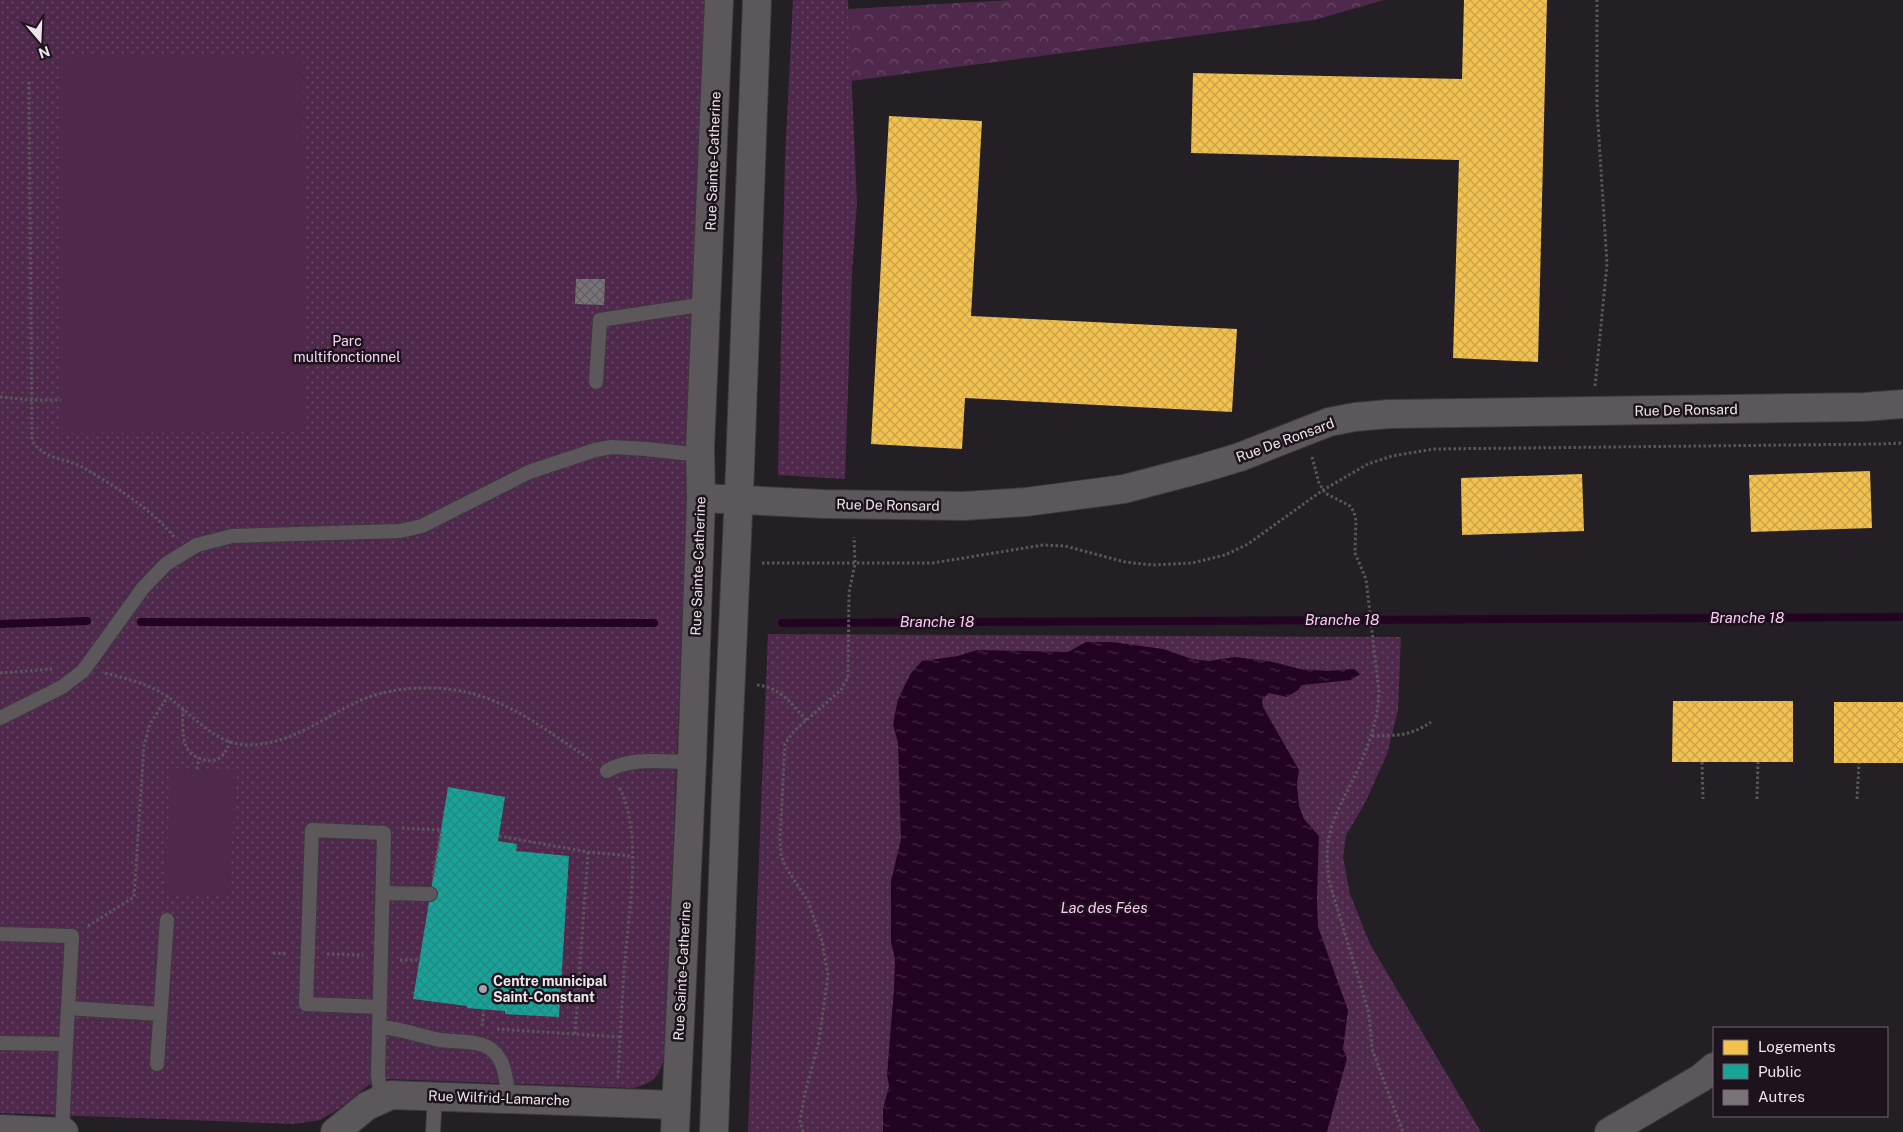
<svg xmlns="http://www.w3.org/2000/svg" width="1903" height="1132" viewBox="0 0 1903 1132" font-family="'Public Sans',sans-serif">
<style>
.green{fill:url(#green-dots)}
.forest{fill:url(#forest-crowns)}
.pitch{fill:#4e294b}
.water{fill:url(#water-ripples)}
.homes{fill:url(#homes-cross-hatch)}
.public{fill:url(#public-cross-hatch)}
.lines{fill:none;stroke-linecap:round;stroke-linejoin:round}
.stream{stroke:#230322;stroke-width:8}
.building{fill:url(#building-cross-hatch)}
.service-casing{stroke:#3e393d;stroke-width:16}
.minor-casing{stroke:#3e393d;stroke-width:30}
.tertiary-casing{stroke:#3e393d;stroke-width:30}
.path{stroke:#5a565a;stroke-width:3;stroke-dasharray:2.5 2.5;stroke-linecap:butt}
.service{stroke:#5b575b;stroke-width:14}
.minor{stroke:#5b575b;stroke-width:28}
.tertiary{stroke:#5b575b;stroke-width:28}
.poi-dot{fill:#a7a0a6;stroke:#1d131c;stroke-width:2}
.labels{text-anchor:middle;stroke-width:5;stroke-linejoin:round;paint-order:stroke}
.street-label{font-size:14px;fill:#ede5ec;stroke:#1d131c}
.park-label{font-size:14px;fill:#f9d6f4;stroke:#1d131c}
.poi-label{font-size:14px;font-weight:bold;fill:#ede5ec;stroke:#1d131c;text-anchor:start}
.water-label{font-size:15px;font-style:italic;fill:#fdc9f7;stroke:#1d131c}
</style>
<defs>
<pattern id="green-dots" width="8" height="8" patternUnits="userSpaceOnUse" patternTransform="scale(1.25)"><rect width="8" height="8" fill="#4e294b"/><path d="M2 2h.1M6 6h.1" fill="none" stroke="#684865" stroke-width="1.8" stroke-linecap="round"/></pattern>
<pattern id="forest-crowns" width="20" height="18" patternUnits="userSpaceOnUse" patternTransform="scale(1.25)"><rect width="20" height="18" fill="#4e294b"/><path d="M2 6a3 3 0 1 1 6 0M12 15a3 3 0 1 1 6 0" fill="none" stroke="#684865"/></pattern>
<pattern id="water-ripples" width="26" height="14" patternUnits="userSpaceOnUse" patternTransform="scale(1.25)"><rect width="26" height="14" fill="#230322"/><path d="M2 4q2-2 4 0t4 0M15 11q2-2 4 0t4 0" fill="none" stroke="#432842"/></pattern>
<pattern id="homes-cross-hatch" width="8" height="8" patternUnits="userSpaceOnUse" patternTransform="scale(1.25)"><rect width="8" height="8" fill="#f2c14e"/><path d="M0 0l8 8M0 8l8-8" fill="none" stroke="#c7a24c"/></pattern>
<pattern id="public-cross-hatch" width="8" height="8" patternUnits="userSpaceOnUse" patternTransform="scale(1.25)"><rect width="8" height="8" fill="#17a398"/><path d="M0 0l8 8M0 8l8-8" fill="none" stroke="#258780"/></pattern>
<pattern id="building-cross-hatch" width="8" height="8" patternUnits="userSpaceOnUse" patternTransform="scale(1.25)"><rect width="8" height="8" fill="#787478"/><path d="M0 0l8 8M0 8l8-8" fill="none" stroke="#625f62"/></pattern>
</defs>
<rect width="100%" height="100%" fill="#241f24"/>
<!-- green -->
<path class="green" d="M0,0H707L665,1051C661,1074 656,1082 634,1088L386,1079L369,1085L340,1108L320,1120L294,1124L0,1113Z
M793,0H848L857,203L852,273L845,479L778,475L785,159Z
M768,634L1401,637L1398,710L1387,754L1365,803L1346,835L1343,857L1350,894L1370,944L1481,1132H748Z"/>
<!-- forest -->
<path class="forest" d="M1012,0H1384L1314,20L851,81L848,9Z"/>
<!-- pitch -->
<path class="pitch" d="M303,56L304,432L61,433L60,57Z
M172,768L237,771L228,896L164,894Z"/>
<!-- water -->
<path class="water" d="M1086,642H1112L1163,649L1192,659L1209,661L1235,657L1273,662L1300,669L1327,671L1354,669L1360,674L1351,680L1302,685L1298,690L1287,697L1269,693L1262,699L1263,707L1299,770L1297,785L1299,806L1304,819L1319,836L1317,897L1318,927L1348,1010L1343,1049L1347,1058L1327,1132H883V1109L889,1086L887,1075L894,988L895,959L891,942V881L901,839L898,743L893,724L898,699L911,673L922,661L958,656L977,650L1068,652Z"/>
<!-- homes -->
<path class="homes" d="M1464,0H1547L1538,362L1453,358L1459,160L1191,153L1193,73L1462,79Z
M889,116L982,121L971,316L1237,329L1232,412L965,398L962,449L871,444Z
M1870,471L1872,528L1751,532L1749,475Z
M1582,474L1584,531L1462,535L1461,478Z
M1673,701H1793V762H1672Z
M1834,702H1903V763H1834Z"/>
<!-- public -->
<path class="public" d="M448,787L505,797L498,841L517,844L516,851L569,856L559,1017L505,1014V1011L467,1008V1006L413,999Z"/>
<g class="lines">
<!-- stream -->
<path class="stream" d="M141,622L654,623
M782,623L1903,617
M0,624L87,621"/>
</g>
<!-- building -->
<path class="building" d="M576,279H605L604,305L575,304Z"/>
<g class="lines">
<defs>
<path id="service" d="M596,382L600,320L706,304
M0,718L62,687L83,671L143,588L166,564L197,545L232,536L400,531L422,526L529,472L595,450L612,447L646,449L701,455
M607,771C631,756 665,762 692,762
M383,893L430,894
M0,934L72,936L66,1044
M380,1007L306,1004L312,830L384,833L378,1075L381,1098
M68,1008L160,1014
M379,1027C400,1028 420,1036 440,1040C455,1042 482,1040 493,1051C506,1062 506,1083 509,1098
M0,1043L66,1044L62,1132
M157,1064L167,920
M433,1132L435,1095"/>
<path id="minor" d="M701,498L824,504L963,506L1026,502L1124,489L1200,469L1240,457L1329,422L1355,417L1389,414L1864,407L1903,404
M0,1129L64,1132
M335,1132L367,1106L391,1095L676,1105
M1609,1132L1701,1078L1714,1067"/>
<path id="tertiary" d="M675,1132L692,762L701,498L700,448L719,0
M714,1132L726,790L740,468L757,0"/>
</defs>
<!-- service casing -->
<use href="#service" class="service-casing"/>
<!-- minor casing -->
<use href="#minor" class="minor-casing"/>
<!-- tertiary casing -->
<use href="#tertiary" class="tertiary-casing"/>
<!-- path -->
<path class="path" d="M29,82L32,441C47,461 63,457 82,467C113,485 153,510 175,538
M1595,386L1607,264L1597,107V0
M0,397L31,400H61
M1312,457L1319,483L1325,493L1350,506L1354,512L1356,521L1355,553L1366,579L1379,692C1378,717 1371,739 1361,762C1350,789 1332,814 1328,843C1326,856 1328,868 1329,881L1369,1013L1372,1049L1403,1132
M762,563H933L1043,545L1065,546L1125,562L1153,565L1192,563L1225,555L1248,544L1323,490L1368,464L1392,456L1434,449L1879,444L1903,443
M0,673L52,669
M105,673C127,679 150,684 168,697C192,714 215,745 248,745C293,744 320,719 359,701C379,692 402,688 425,688C495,687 536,724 591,760
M757,685C781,687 792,705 807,721
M183,709C183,722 181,741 189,751C192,755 198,758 202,759C217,765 226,755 230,741
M1372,736C1397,735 1409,737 1431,722
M1702,762L1703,799
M197,769L199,758
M1757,799L1758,762
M1857,799L1859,763
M402,828L441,830L433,877
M499,836L588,852L631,856
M88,926L134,897L144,746L150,724L168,696
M273,953L288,954
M327,954L363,955
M400,960H420
M482,1026L484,1010
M497,1029L620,1037
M575,1034L588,852
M618,1078C620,1038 622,999 625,960C629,910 643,830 619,787
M803,1132L800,1121L805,1093L819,1041L828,975L822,941L808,901L787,869L781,856L780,838L785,744L794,731L841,690L848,677L849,592L855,564L854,537"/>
<!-- service -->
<use href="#service" class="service"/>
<!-- minor -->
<use href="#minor" class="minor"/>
<!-- tertiary -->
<use href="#tertiary" class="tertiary"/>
</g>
<!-- markers -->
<circle class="poi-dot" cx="483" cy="989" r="5"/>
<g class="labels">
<!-- street labels -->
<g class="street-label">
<text transform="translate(713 161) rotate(-88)" y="5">Rue Sainte-Catherine</text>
<text transform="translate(1686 410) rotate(-1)" y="5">Rue De Ronsard</text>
<text transform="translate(1285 440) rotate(-20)" y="5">Rue De Ronsard</text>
<text transform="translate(888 505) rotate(1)" y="5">Rue De Ronsard</text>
<text transform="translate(698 566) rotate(-88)" y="5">Rue Sainte-Catherine</text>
<text transform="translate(682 971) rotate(-87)" y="5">Rue Sainte-Catherine</text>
<text transform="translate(499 1098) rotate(2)" y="5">Rue Wilfrid-Lamarche</text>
</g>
<!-- park labels -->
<g class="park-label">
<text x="347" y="346">Parc<tspan x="347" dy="16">multifonctionnel</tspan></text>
</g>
<!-- poi labels -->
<g class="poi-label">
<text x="493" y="986">Centre municipal<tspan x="493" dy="16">Saint-Constant</tspan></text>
</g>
<!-- water labels -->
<g class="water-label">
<text x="1747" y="623">Branche 18</text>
<text x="1342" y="625">Branche 18</text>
<text x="937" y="627">Branche 18</text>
<text x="1104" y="913">Lac des Fées</text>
</g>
</g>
<!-- legend -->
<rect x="1713" y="1027" width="175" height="90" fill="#1d131c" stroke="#70676f"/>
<rect x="1723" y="1040" width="25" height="15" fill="#f2c14e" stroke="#70676f"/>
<text x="1758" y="1052" font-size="15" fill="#ede5ec">Logements</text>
<rect x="1723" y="1064" width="25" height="15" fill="#17a398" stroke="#70676f"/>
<text x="1758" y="1077" font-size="15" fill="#ede5ec">Public</text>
<rect x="1723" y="1090" width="25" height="15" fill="#787478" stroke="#70676f"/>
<text x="1758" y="1102" font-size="15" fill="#ede5ec">Autres</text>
<!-- north arrow -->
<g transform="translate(40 40) rotate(161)" stroke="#1d131c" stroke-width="4" paint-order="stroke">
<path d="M0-4L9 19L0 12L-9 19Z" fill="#ede5ec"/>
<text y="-8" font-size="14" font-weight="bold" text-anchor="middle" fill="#ede5ec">N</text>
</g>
</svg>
